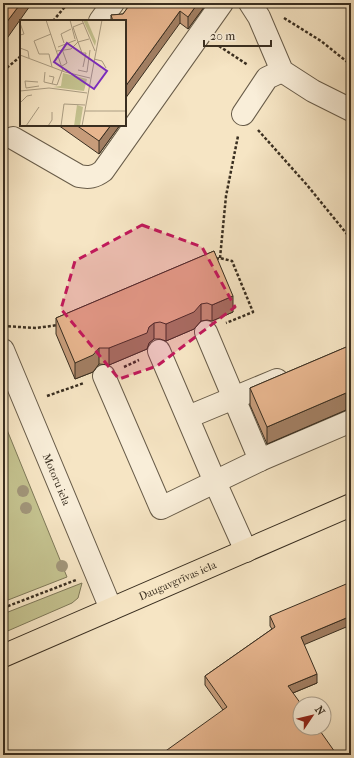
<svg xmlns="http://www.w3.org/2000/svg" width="354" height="758" viewBox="0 0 354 758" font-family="'IM FELL French Canon',serif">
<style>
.green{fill:#c4c28f;stroke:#7e7858}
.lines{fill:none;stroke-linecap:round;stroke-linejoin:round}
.minor-casing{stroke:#685c49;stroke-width:24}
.major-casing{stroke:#392e20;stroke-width:24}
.path{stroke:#392e20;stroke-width:2.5;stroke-dasharray:3 2;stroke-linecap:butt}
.minor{stroke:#f9eed9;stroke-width:22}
.major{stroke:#f6e5c4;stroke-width:22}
.tree{fill:#a19579}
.wall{fill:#c79c7a;stroke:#392e20}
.shaded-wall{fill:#a27f63;stroke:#392e20}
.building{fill:#e7b58e;stroke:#392e20}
.marked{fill:#c2185b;fill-opacity:0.2;stroke:#c2185b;stroke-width:3;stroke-dasharray:8 5;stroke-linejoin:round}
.labels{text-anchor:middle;stroke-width:4;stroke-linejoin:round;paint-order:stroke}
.street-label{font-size:11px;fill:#392e20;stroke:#f9eed9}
.inset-road{fill:none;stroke:#aa9c82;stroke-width:1}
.view{fill:#7b2cbf;fill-opacity:0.15;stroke:#7b2cbf;stroke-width:2}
.inset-edge{fill:none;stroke:#392e20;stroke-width:2}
</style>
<rect width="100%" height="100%" fill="#f6e5c4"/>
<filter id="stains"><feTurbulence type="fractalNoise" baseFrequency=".005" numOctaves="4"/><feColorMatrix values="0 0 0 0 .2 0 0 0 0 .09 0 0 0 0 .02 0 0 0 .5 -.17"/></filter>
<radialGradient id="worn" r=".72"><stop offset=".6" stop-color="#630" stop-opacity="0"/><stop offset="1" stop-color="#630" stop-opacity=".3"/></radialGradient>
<!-- green -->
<path class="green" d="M3,420L67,577L3,602Z
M82,583L78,598L72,603L3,633V614Z"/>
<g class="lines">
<defs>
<g id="minor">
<path d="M250,3L259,17L282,71L313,91L351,110"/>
<path d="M100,21L113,3"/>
<path d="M243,114L267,78L282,71"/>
<path d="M13,138L79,176C89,178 95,177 103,171L222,3"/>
<path d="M206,332L260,460"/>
<path id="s1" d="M3,350L111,609"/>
<path d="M159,351L215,482L246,551"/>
<path d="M104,376L161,508L260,460L351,421"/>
<path d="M188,417L277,380"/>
</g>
<g id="major">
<path id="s2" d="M3,656L351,505"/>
</g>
</defs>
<!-- minor casing -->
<use href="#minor" class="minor-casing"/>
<!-- major casing -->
<use href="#major" class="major-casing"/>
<!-- path -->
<path class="path" d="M284,18L321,41L351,65
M53,21L68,3
M219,46L248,65
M3,71L21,56
M258,130L307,185L351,239
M220,258L226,196L238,136
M216,259L220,258L232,261L253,312L226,323
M3,326L36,328L58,325
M124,367L139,360
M47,396L84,383
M3,608L76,580"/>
<!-- minor -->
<use href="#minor" class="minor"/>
<!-- major -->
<use href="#major" class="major"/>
</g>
<!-- trees -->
<g class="tree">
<circle cx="23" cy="491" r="6"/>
<circle cx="26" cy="508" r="6"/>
<circle cx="62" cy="566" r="6"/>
</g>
<!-- wall -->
<path class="wall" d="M131,3H207L188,29L180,23L111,21V15L123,14Z
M58,125H120L99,154Z
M214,251L233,312L212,321L207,320L201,321L194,329L166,341L160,339H154L149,343L147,349L109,365L99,364L93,372L75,379L56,334V318Z
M351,345V409L346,410L267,444L250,405V388Z
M270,616L304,645L317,683L293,693L223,710L205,685V676L272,629L270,626Z"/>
<!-- shaded-wall -->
<path class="shaded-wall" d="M21,3H32L3,44V27Z
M198,3H207L188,29V17Z
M180,11V23L125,99V87Z
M111,125H120L99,154V141Z
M233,296V312L212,321V305Z
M201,304V321L194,329L166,341V324Z
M154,323V339L149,343L147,349L109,365V348L149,327Z
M99,348V364L93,372L75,379V363Z
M346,393V410L267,444V427Z
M351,616V625L301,646V637Z
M317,674V683L288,695V686Z"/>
<!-- building -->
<path class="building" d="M3,3H21L3,27Z
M131,3H198L188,17L180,11L125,87V21H113L111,15L123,14Z
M76,125H111L99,141Z
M214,251L233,296L212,305L207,303L201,304L194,312L166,324L160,322L154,323L149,327L147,333L109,348H99L93,355L75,363L56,318Z
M351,345V393H346L267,427L250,388Z
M351,582V616L301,637L317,674L288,686L301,704H300V728H318L337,755H160L227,707L205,676L275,627L270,616Z"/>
<!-- marked area -->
<path class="marked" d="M142,225L202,247L235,307L157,366L119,379L61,309L75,261Z"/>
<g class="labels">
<!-- street labels -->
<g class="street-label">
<text dy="4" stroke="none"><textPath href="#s1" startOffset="140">Motoru iela</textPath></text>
<text dy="4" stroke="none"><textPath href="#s2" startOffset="190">Daugavgrīvas iela</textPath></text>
</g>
</g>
<!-- overview -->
<g transform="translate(20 20)">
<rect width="106" height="106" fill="#f6e5c4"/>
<path d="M63,0H67L76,21L75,26ZM43,53L67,59L64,71L33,67L41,66ZM57,85L63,87L60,106H54Z" fill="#c4c28f"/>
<path class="inset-road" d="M26,0L43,51M50,0L55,19M62,0L75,31M0,3L4,14L0,15M31,14L14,21L19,34H29L32,47M44,23L41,14L51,9M38,27L56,20M0,28L8,31L9,38M37,31L51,29L58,22L53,7L63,3M0,35L45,52L70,58M74,39L82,41L86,48M42,46L47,43L42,29M63,47L66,33H62L58,22L69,19M58,50L67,52L70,30M25,52L24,62L37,65L42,51M29,56L34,57L32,64M6,68L5,61L18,62M6,68L19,66M0,71L29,68L67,73M0,83L7,76L12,75M65,91H106M6,106L19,87M28,106L32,100V92M41,106L44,84L65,85M62,106L82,0"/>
<path class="view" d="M47,23L87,51L74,69L34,42Z"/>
<rect width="106" height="106" class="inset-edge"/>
</g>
<!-- margin -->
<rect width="354" height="758" fill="none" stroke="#f6e5c4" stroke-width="16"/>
<rect x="4" y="4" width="346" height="750" fill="none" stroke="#392e20" stroke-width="2"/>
<rect x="8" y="8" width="338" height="742" fill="none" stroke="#392e20"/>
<!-- north arrow -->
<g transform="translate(312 716) rotate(55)"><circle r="19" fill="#f9eed9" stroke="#aca18f"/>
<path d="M0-3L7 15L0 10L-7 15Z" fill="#8f2418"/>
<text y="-6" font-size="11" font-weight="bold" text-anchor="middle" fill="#392e20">N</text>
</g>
<!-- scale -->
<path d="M204 40v6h67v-6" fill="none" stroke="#392e20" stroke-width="2"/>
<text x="210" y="40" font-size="12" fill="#392e20" stroke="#f9eed9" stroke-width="3" paint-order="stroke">20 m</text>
<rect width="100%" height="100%" filter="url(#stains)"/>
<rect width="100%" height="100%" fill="url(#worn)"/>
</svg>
